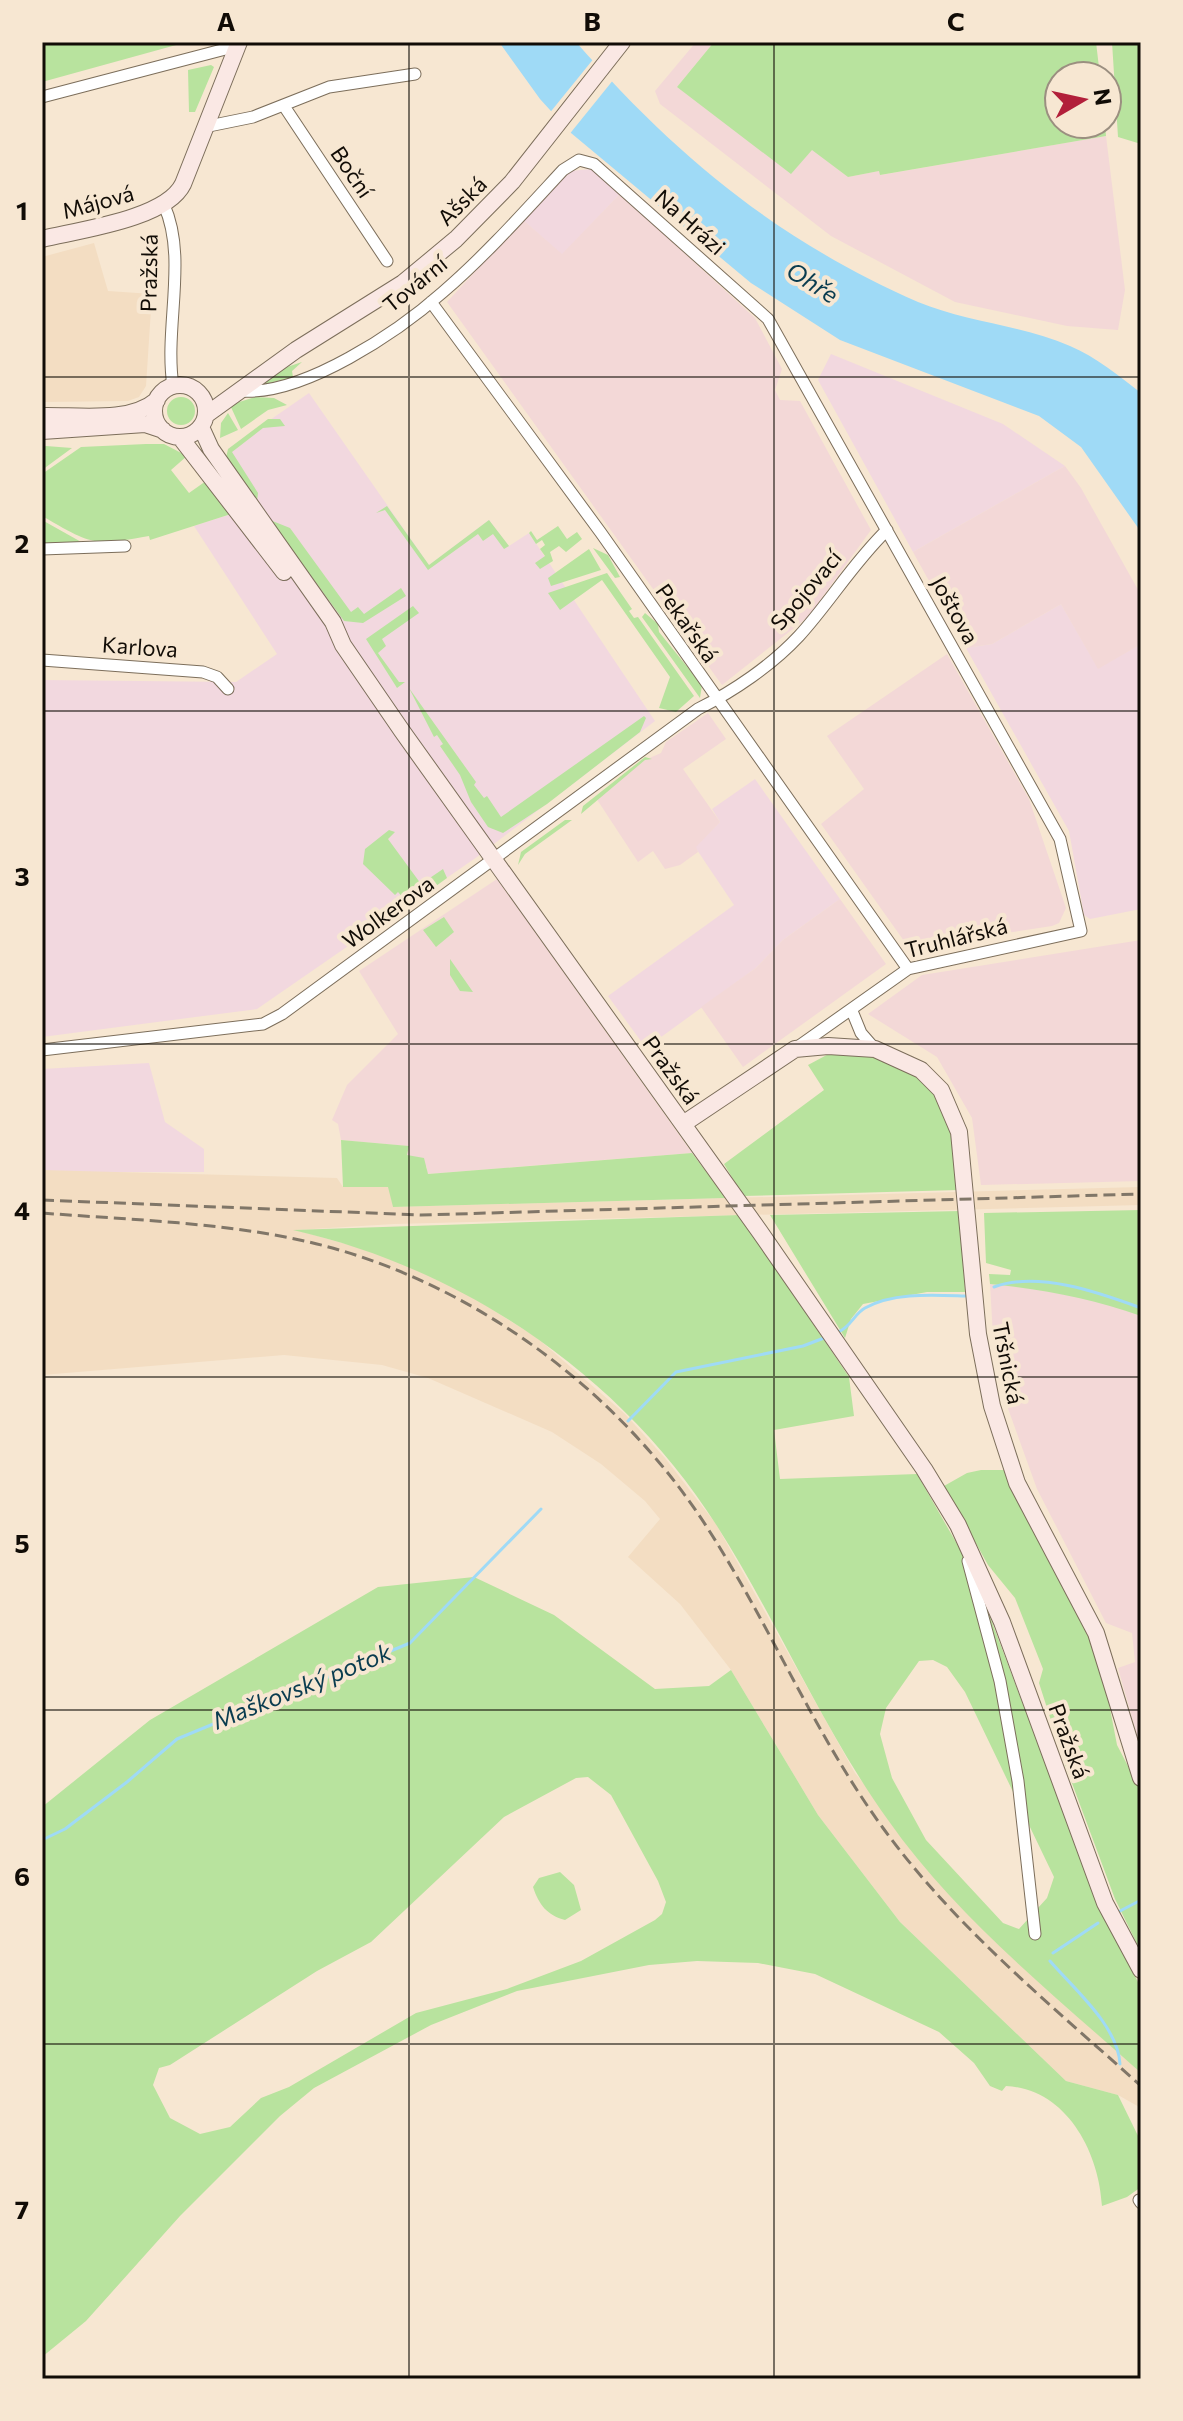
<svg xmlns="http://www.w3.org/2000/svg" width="1183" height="2421" viewBox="0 0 1183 2421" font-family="Commissioner,sans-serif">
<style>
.commercial{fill:#f2d8df}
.industrial{fill:#f3d8d7}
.built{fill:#f3ddc2}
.green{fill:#b8e39e;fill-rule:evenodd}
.water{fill:#9fdaf6}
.pier{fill:#f7e7d2}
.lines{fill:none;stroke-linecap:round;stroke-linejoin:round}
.stream{stroke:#9fdaf6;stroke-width:3}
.street-casing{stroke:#7c6e5b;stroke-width:13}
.secondary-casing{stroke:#7c6e5b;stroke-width:18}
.street{stroke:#fff;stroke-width:11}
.secondary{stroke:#fae8e4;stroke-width:16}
.rail{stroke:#807668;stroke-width:3;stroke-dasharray:12 6;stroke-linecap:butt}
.grid{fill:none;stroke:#110c06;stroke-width:2;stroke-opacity:0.55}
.labels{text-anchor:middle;stroke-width:8;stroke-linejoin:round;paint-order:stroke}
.street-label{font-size:22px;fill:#110c06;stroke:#f7e7d2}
.water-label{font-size:24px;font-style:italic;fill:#0a3c4f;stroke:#f7e7d2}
.neatline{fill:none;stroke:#110c06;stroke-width:3}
.grid-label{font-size:26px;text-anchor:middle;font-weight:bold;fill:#110c06}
</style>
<rect width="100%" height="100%" fill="#f7e7d2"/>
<!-- commercial -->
<path class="commercial" d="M591,169L620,194L562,255L523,220L570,171Z
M831,354L1003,424L1065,466L913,552L818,380Z
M309,393L429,565L489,520L509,546L529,533L655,721L477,857L257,1009L42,1037V680L236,682L277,654L194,526L231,514L228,449Z
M1061,604L1098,668L1141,644V909L1090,919L1084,915L1069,831L966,648L992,644Z
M755,779L840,899L783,940L756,968L646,1048L608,996L734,905L695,847L720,822L712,809Z
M149,1063L165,1122L204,1149V1172H42V1069Z"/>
<!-- industrial -->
<path class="industrial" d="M696,42H714L677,87L812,149L848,177L879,171L881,175L1106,136L1125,290L1118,330L1067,326L955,302L831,236L660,104L655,91Z
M620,194L755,318L782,369L775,390L780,400L800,401L871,530L808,617L722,685L447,302L523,220L562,254Z
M1065,466L1081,488L1141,595V644L1098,669L1061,604L992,644L966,648L913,552Z
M947,654L1029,799L1066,908L1059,923L1052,926L909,948L821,824L864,789L827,736Z
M708,713L726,739L683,769L720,822L696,847L698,852L680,865L665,869L653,851L638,862L596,798L645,760L661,753L666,742Z
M497,879L692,1153L427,1174V1167L407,1155L408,1146L341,1140L338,1124L332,1120L347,1085L398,1034L359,971Z
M840,899L886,964L743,1067L701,1007L756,968L783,940Z
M1141,940V1181L981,1185L972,1118L937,1057L868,1014L922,975Z
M990,1284L1039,1289L1102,1302L1141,1316V1750L1118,1668L1135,1662L1132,1633L1106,1623L1037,1489L1006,1403L993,1336Z"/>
<!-- built -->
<path class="built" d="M94,243L108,291L152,294L146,386L139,397L128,401L42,402V257Z
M42,1170L337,1178L343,1187H389L393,1207L1141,1187V1205L394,1224L296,1230L385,1255L466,1293L536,1337L625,1414L665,1458L716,1524L855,1773L980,1926L1141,2073V2108L1118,2095L1066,2081L900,1922L818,1815L731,1670L680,1604L628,1557L660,1519L645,1501L601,1464L552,1432L428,1378L382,1365L284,1355L42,1375Z"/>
<!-- green -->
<path class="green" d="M42,42H187L42,82Z
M714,42H1096L1100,76H1059V124H1105L1106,136L880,175L879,171L848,177L812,150L791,174L677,87Z
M1112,42H1141V144L1118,137Z
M211,65L214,67L195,112H189L188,70Z
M302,362L292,371L293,377L261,385L278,370Z
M255,397L274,398L287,405L268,410L241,429L230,405Z
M167 411a14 14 0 1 1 28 0a14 14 0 1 1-28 0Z
M228,413L238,430L220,438L221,423Z
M268,419H280L285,426L263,428L232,452L258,493L257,501L226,458L228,449Z
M146,444H164L187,456L171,470L189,493L206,481L231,514L150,540L149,536C91,546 93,545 42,516V474L81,447Z
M42,447L46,446L72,448L42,470Z
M387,506L429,565L489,520L509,546L504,549L493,534L483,541L478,534L428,570L385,510L376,513Z
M42,520L83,543H42Z
M270,520L290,528L351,612L358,607L364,614L401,588L406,596L363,623L344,621Z
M558,526L567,539L577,532L582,539L566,552L559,546L550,552L553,561L540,569L535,563L545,556L540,549L545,545L542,540L536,544L529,533L531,531L537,540Z
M593,548L608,555L620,577L615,578Z
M589,549L601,570L551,586L548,578Z
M607,573L632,609L629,611L634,618L638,617L694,696L676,712L659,708L670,677L602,580L560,610L548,593Z
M413,606L419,613L382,639L386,646L378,653L399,682H405L397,688L366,639Z
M645,613L658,624L659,632L702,685L700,698L642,617Z
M409,688L476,782L474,785L484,798L487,796L501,817L644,716L646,718L640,732L547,804L503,833L488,827L471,802L460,775L440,746L443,744L437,735L434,737Z
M645,757L652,759L645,760L581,814L583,806Z
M565,820H572L525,854L518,865L521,852Z
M389,830L395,832L388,839L421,884L443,869L447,878L414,902L406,901L398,892L395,895L363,864L365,849Z
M444,917L454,932L436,947L423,930Z
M450,959L473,992L460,991L450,975Z
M838,1049C934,1067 951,1095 958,1190L743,1196L724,1164L824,1090L808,1065Z
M341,1140L409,1146L407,1155L424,1158L428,1174L692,1153L726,1198L393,1207L388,1187H343Z
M1141,1210V1316C1091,1298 1042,1289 990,1284L989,1274L1010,1275L1011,1270L986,1263L984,1213Z
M961,1211L965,1292H927L863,1304L851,1319L845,1338L770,1215Z
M740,1215L849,1377L854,1416L774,1430L780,1479L917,1474L973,1572L1099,1905L1141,1988V2073C1053,1994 956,1917 888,1820C822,1728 778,1622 717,1526C622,1376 465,1269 293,1230ZM933,1660L947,1667L965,1692L1054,1877L1047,1898L1019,1929L1003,1923L926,1840L892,1778L880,1734L886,1708L919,1661Z
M981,1470H1004L1084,1621L1102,1667L1117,1745L1141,1791V1952L1115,1899L1066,1767L1039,1683L1043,1669L1015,1598L988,1565L944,1486L967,1473Z
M474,1577L554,1615L655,1689L709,1686L731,1670L818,1815L900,1922L1066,2081L1118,2095L1141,2142V2187L1127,2197L1102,2206C1099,2151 1066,2089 1006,2086L1002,2091L990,2086L974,2063L939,2032L815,1974L758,1963L697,1961L649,1965L517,1991L431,2025L314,2088L280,2116L180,2216L86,2321L42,2357V1807L150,1720L378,1587ZM588,1777L611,1795L658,1881L666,1902L662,1914L655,1920L581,1961L507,1989L416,2013L289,2087L261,2098L230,2127L200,2134L170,2118L153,2085L159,2068L170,2065L317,1971L371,1942L504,1817L576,1778Z
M560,1872L574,1885L581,1910L565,1920C547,1915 539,1905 533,1887L539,1878Z"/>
<!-- water -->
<path class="water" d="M499,42H576C677,157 777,240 918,302C966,322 1022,325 1070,346C1096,357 1119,376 1141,393V532L1081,447L1039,416L840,340L751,283L571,133L540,99Z"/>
<!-- pier -->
<path class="pier" d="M595,57L614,79L568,136L548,115Z"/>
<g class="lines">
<!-- stream -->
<path class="stream" d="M994,1287C1038,1271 1098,1292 1141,1308
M838,1332C851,1327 854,1314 865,1308C893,1292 934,1295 965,1296
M628,1421L676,1372L803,1346L824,1338
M42,1840L65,1829L127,1782L177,1739L410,1643L541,1509
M1120,1911L1141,1900
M1053,1953L1098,1923
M1050,1961C1074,1989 1118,2026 1120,2064"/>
<defs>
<path id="street" d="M42,97L237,46
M284,106L387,261
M204,127L253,117L329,87L415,74
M164,205C188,258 164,327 173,386
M431,302L601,533L908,969
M243,391C304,395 398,332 443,292C485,256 526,210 563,170L579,160L594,164L768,319L1060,839L1081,931L908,969L799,1046
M42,549L125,546
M42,660L203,672L217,677L228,689
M852,1011L861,1033L875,1049
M42,1050L263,1024L282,1014L698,709C734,691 772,665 799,636C830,602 853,563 887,530
M968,1561L1000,1681L1018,1781L1035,1934
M1139,2200L1141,2203"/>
<path id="secondary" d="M42,239C79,230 166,219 183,184L239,42
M154 411a26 26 0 1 1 52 0a26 26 0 1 1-52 0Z
M206,415L296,350L403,283L456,239L512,182L622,42
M42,416C77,415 129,424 157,400
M201,427L211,449L333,622L343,645L402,731L760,1232L924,1469L958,1525L1002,1622L1105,1903L1141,1970
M42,431L145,424L163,430
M180,437L284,572
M683,1124L795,1049L828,1046L875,1049L921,1070L941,1090L959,1132L978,1334L992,1406L1017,1483L1096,1633L1141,1778"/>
</defs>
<!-- street casing -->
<use href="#street" class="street-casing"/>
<!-- secondary casing -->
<use href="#secondary" class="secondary-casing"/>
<!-- street -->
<use href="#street" class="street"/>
<!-- secondary -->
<use href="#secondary" class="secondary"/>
<!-- rail -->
<path class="rail" d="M42,1200L421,1215L1141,1194
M42,1213C130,1220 222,1222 309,1242C471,1280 621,1391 710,1532C772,1629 815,1735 883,1828C955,1927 1051,2005 1141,2086"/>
</g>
<!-- grid -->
<path class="grid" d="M409,42V2379M774,42V2379M42,377H1141M42,711H1141M42,1044H1141M42,1377H1141M42,1710H1141M42,2044H1141"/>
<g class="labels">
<!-- street labels -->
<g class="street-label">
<text transform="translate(352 172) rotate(56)" y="8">Boční</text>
<text transform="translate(462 201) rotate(-45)" y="8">Ašská</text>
<text transform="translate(98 202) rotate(-15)" y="8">Májová</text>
<text transform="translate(690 222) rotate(42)" y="8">Na Hrázi</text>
<text transform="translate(149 273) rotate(-89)" y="8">Pražská</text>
<text transform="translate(415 284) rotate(-39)" y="8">Tovární</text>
<text transform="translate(806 590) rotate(-50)" y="8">Spojovací</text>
<text transform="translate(955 610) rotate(61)" y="8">Joštova</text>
<text transform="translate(687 623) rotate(55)" y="8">Pekařská</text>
<text transform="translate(140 647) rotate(4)" y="8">Karlova</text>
<text transform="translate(388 912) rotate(-36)" y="8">Wolkerova</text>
<text transform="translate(956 938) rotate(-14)" y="8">Truhlářská</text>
<text transform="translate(671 1070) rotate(54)" y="8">Pražská</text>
<text transform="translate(1008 1363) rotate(79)" y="8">Tršnická</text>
<text transform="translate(1069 1741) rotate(70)" y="8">Pražská</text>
</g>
<!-- water labels -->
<g class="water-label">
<text transform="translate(812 283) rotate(32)" y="8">Ohře</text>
<text transform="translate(302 1687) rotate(-22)" y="8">Maškovský potok</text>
</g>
</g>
<!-- border -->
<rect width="1183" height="2421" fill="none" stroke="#f7e7d2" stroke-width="88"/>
<!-- north arrow -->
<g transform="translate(1083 100) rotate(81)"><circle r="38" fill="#f7e7d2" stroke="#9b8f80" stroke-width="2"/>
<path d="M0-6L14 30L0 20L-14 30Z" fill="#b21f3a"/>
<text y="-12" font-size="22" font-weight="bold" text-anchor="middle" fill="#110c06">N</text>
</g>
<rect x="44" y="44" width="1095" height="2333" class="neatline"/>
<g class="grid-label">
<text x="226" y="31">A</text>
<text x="592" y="31">B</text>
<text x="956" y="31">C</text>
<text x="22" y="220">1</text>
<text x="22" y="553">2</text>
<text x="22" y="886">3</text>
<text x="22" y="1220">4</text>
<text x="22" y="1553">5</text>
<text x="22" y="1886">6</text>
<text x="22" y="2219">7</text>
</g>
</svg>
